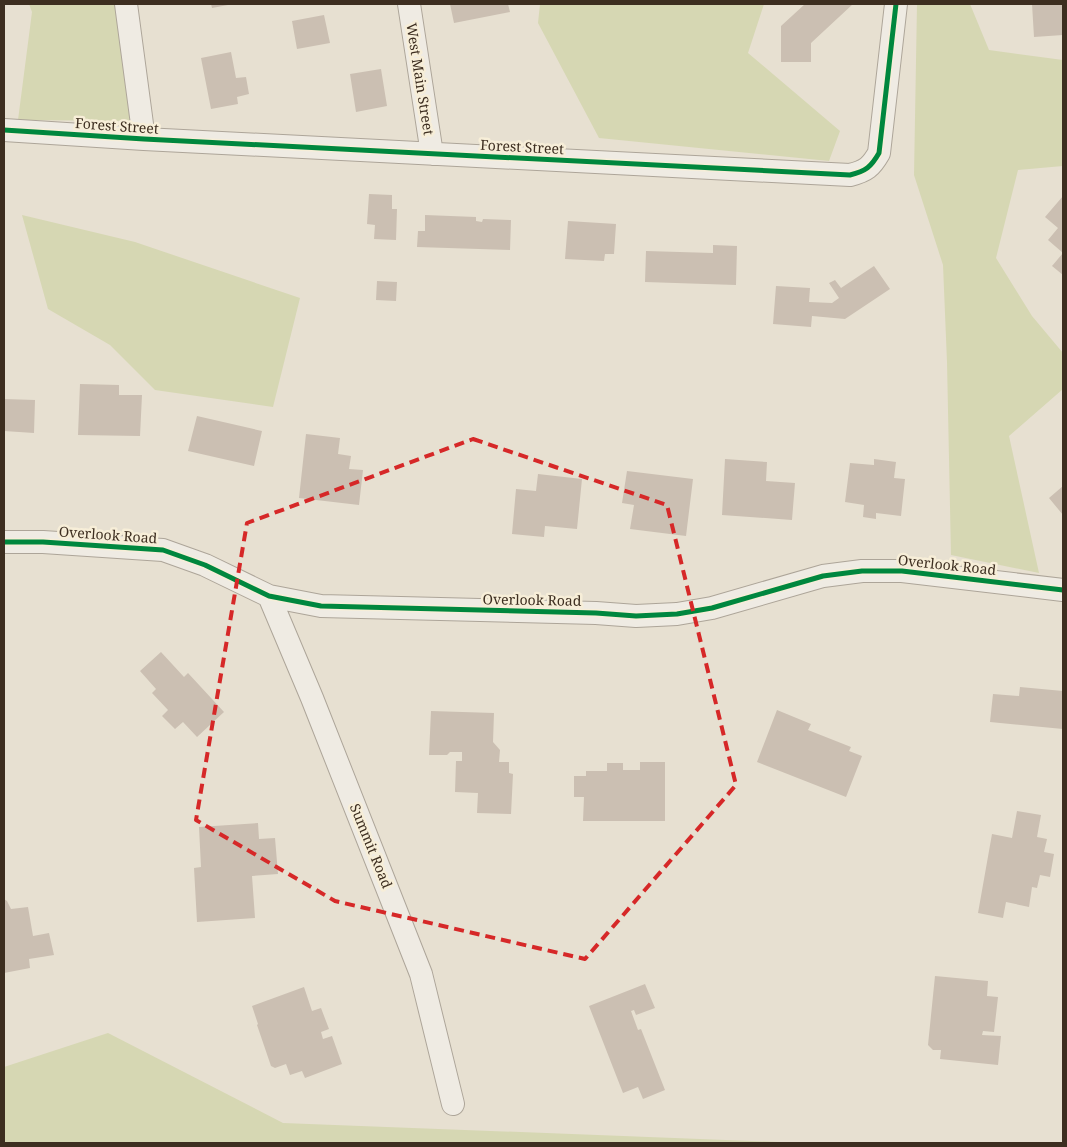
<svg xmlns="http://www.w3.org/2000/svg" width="1067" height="1147" viewBox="0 0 1067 1147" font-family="'Noto Serif',serif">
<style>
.green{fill:#d6d7b3}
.building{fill:#cbbfb2}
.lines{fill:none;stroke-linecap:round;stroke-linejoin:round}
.minor-casing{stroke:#ada599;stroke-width:24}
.minor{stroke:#efebe3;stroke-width:22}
.cycleway-casing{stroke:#f7eed8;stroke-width:8}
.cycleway{stroke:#00873e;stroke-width:5}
.marked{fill:none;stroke:#d62828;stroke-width:4;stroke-dasharray:10 6;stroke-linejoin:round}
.labels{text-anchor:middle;stroke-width:5;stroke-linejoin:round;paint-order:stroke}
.street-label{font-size:14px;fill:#3d2e20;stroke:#f7eed8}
</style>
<rect width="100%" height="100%" fill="#e7e0d1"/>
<!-- green -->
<path class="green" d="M29,4H121L134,121L18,120L32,12Z
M540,4H764L748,53L840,131L829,161L599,138L538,23Z
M917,4H970L989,50L1063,60V166L1018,170L996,258L1032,316L1063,353V389L1009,436L1039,573L951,555L947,362L943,265L914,175Z
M22,215L135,242L300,298L273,407L155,390L110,345L48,309Z
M108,1033L283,1123L806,1143H4V1067Z"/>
<!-- building -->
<path class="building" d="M211,4H228V5L212,8Z
M450,4H508L510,12L454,23Z
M805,4H853L811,43V62H781V26Z
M1032,4H1063V35L1034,37Z
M324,15L330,43L297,49L292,21Z
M231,52L236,78L246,77L249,94L237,97L238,104L211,109L201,58Z
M381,69L387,106L356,112L350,74Z
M369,194L392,195V209H397L396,240L374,239L375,225L367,224Z
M1063,196V275L1052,266L1063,253L1048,240L1058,228L1045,217Z
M425,215L476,217V221L482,222L483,219L511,220L510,250L417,247L418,231H425Z
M568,221L616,224L614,254H605L604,261L565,259Z
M713,245L737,246L736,285L645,282L646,251L713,253Z
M874,266L890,289L845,319L812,316L811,327L773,324L776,286L810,288L809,302L832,303L839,298L829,283L835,280L841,288Z
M377,281L397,282L396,301L376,300Z
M80,384L119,385V395H142L140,436L78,435Z
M4,399L35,400L34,433L4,431Z
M197,416L262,431L254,466L188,451Z
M306,434L340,438L338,454L351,456L349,469L363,470L359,505L299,498Z
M725,459L767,462L766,481L795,483L792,520L722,515Z
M874,459L896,462L894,478L905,479L901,516L876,513V519L863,517L864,505L845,502L850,463L874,465Z
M627,471L693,479L686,536L630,529L634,505L622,503Z
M538,474L582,479L577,529L545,526L544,537L512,534L516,489L536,491Z
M1063,486V515L1049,498Z
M161,652L184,677L188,673L224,712L197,737L183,722L175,729L162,716L168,710L152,693L156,689L140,671Z
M1020,687L1063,691V729L990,722L993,694L1019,696Z
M777,710L811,724L808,730L851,747L849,751L862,756L846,797L757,762Z
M431,711L494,713L493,742L500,750L499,762H509V773L513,774L511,814L477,813L478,793L455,792L456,761H462V752H450L447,755H429Z
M640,762H665V821H583L584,797H574V776H586V771H607V763H623V770H640Z
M1017,811L1041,815L1037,837L1047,839L1044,852L1054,854L1050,877L1040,875L1037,888L1032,887L1029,907L1006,902L1003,918L978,913L992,834L1012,838Z
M258,823L259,839L275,838L278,874L252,876L255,918L197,922L194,868L201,867L199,827Z
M4,899L7,901L11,909L28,907L33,936L49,933L54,955L29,959L30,968L4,973Z
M935,976L988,981L987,996L998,997L994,1032L983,1031L982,1035L1001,1036L998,1065L940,1059L941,1050H933L928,1045Z
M645,984L655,1008L636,1015L634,1010L631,1011L638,1030L641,1029L665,1090L643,1099L638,1087L623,1093L589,1006Z
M304,987L312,1011L321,1008L329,1029L321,1032L323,1039L332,1036L342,1064L305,1078L302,1071L290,1075L286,1064L275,1068L271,1066L257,1025L258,1024L252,1006Z"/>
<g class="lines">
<defs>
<path id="minor" d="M126,4L144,139
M409,4L432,154
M4,130L144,139L850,175C866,171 871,167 879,153L896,4
M4,542H43L163,550L205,565L269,596L321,606L596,613L636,616L677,614L712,608L823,576L862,571H902L1063,590
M269,596L312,698L421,974L453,1104"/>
</defs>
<!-- minor casing -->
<use href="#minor" class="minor-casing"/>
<!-- minor -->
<use href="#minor" class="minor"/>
<defs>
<path id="cycleway" d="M4,130L144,139L850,175C866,171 871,167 879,153L896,4
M4,542H43L163,550L205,565L269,596L321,606L596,613L636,616L677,614L712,608L823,576L862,571H902L1063,590"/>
</defs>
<!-- cycleway casing -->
<use href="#cycleway" class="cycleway-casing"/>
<!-- cycleway -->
<use href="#cycleway" class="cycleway"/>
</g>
<!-- marked area -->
<path class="marked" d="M473,439L667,505L736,785L585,959L335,901L196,820L247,523Z"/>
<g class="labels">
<!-- street labels -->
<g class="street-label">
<text transform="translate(420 79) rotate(81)" y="5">West Main Street</text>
<text transform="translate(117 126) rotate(4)" y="5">Forest Street</text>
<text transform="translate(522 147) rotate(3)" y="5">Forest Street</text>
<text transform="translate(108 535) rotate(4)" y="5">Overlook Road</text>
<text transform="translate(947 565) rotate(6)" y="5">Overlook Road</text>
<text transform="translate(532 600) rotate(1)" y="5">Overlook Road</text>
<text transform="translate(371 846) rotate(68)" y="5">Summit Road</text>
</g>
</g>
<!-- border -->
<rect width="1067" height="1147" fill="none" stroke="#3d2e20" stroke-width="10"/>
</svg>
